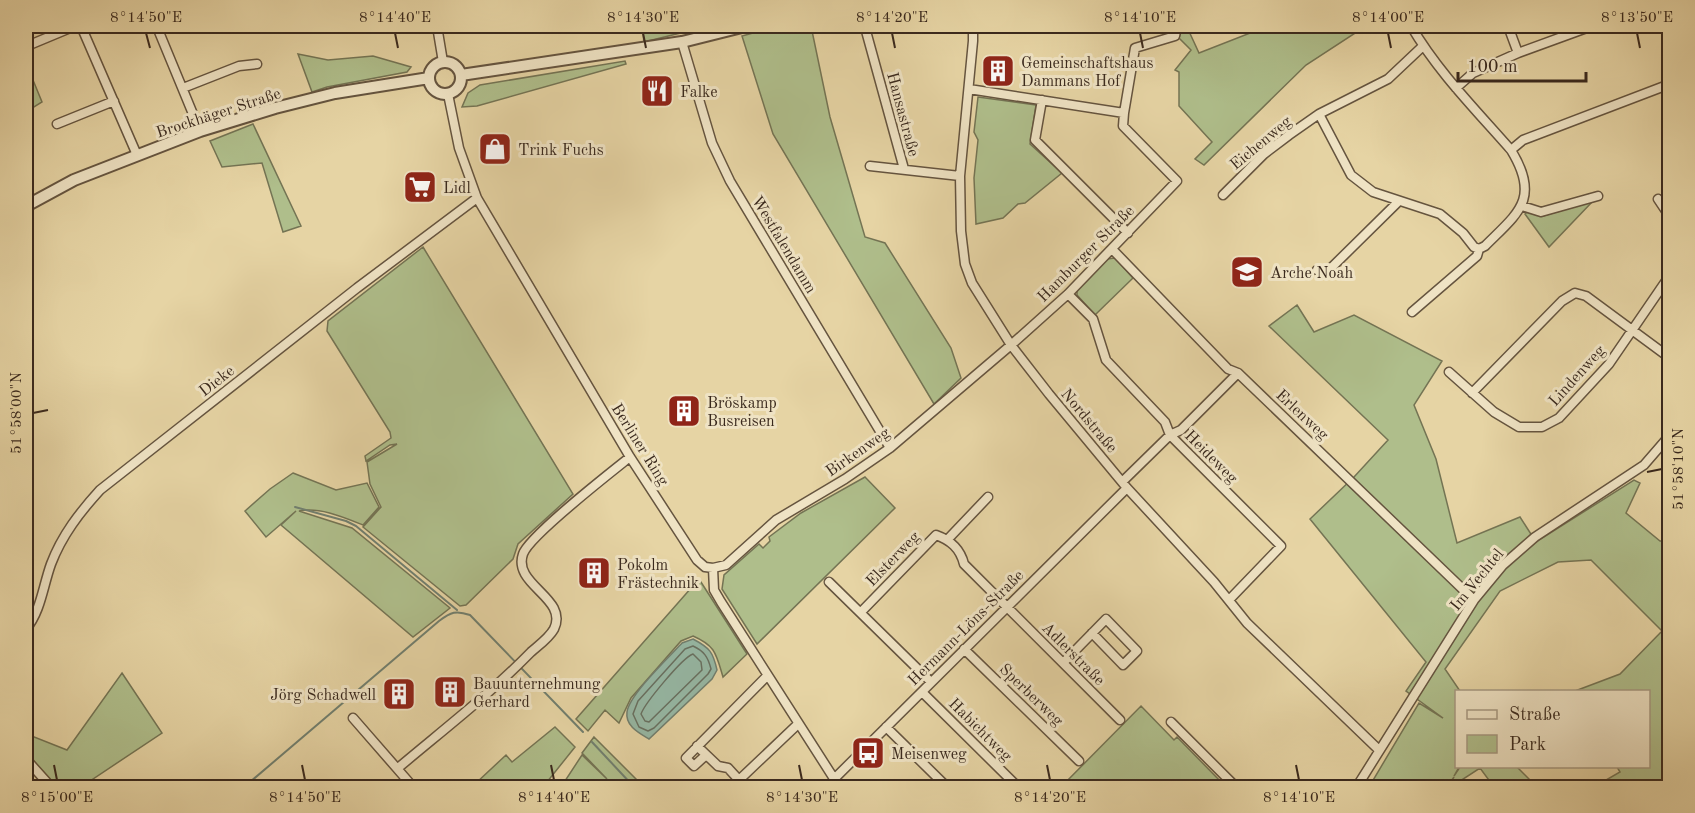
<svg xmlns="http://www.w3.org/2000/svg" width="1695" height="813" viewBox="0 0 1695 813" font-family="'Old Standard TT',serif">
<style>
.green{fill:#afbe8b;stroke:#747454;stroke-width:1.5}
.water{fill:#96b8a5;stroke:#717f6f;stroke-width:1.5}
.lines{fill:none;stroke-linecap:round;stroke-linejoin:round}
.shore{stroke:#687061;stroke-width:1.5}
.stream{stroke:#717f6f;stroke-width:2}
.minor-casing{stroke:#65543f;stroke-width:11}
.tertiary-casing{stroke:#65543f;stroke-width:14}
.minor{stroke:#efe3c4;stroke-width:8}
.tertiary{stroke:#efe3c4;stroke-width:10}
.ticks{fill:none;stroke:#3a291d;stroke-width:2}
.labels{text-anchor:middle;stroke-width:6;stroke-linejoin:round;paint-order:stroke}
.poi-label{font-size:16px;fill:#3a291d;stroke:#efe3c4;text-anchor:start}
.street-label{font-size:16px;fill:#3a291d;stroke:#efe3c4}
.neatline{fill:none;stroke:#3a291d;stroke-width:2}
.ticks-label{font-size:15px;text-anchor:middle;fill:#3a291d}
</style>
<rect width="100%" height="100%" fill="#e6d4a4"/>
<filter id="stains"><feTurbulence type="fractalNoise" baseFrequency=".00333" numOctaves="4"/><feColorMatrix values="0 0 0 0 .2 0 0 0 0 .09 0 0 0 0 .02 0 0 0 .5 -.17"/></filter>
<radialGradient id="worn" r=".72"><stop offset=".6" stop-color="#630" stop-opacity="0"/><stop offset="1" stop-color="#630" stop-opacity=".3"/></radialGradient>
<!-- green -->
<path class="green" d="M642,26H709L644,42Z
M778,26H811L830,117L865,237L885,243L951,348L961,378L934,404L773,134L742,36Z
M1268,26H1366L1306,65L1204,165L1195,159L1212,142L1179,106V72L1175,70L1191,50L1179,38L1182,27H1187L1199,53Z
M298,54L328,60L373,56L411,67L407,72L327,87L312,92Z
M625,61L626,64L477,106L462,107L468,93L480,85Z
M26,63L42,102L26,112Z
M978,97L1036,105L1030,144L1062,173L1025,203L1018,204L1003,218L976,224L974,178L978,140L974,132Z
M253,124L301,226L283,232L262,163L222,167L210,141Z
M1593,201L1549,247L1525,214L1527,212L1543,216Z
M423,247L573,494L518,544L513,559L466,605L460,606L363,527L381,507L370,484L367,462L397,444L390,445L366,461L365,456L391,438L390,432L327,331L328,321Z
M1115,258L1133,278L1095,315L1077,295V288L1107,259Z
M1297,305L1314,332L1354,315L1442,361L1414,405L1436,459L1457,543L1520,517L1536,542L1634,480L1640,483L1626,513L1660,541H1669V787H1594L1620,772L1617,767L1648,766V692L1575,691L1620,674L1662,631L1591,560L1558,562L1500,591L1445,669L1460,691L1456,692V766L1459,767L1454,776L1460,767H1517L1537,787H1494L1480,768L1451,787H1449L1454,777L1447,787H1369L1419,703L1443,718L1406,691L1426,662L1310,519L1354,477L1388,440L1269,326Z
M293,473L336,490L367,483L379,507L363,525C343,517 320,507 299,511L352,528L450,608L413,637L281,525L296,511L266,537L245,511L270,489Z
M865,477L895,508L757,644L722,589L724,575L759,544L763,548L770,541L769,537L801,513Z
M699,579L747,654L723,677C716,654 716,646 693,636L681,641L631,698L619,723L605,710L588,731L576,719Z
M122,673L162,733L81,787H58L26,756V722L29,735L67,750Z
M1141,706L1174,740L1177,737L1226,787H1061Z
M555,727L575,747L543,787H478L475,784L506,755L512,762Z
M594,737L644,787H561L582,755L607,779L582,753Z"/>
<!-- water -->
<path class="water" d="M693,639C710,648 713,652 717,670L712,679L649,739C639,733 625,726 627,712C629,695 670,656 682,643Z"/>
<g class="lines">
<!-- shore -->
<path class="shore" d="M693,646C704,651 708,657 711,669L708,674L654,728L648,731L639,727L633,714L638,701L685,649Z
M693,654L701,662L702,670L649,722L645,721L641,714C645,703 682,658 693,654Z"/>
<!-- stream -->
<path class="stream" d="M295,507L346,521L356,526L457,610
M592,742L635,788
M26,774L31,777L40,788
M243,788L439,621C451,612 456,610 470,615L583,732"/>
<defs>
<path id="minor" d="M81,26L137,155
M161,26L157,27L200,131
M437,26L443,62
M973,26V41L960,176L961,231L965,264L972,283L1011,345L1049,394L1127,488L1214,582L1247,623L1379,750
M1508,26L1518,53
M866,31L904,169
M682,42L712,143L730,181L890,448
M27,46L75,26
M183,88L239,66L257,64
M1456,88L1473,73L1518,53L1592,26
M969,89L1124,113
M448,94L459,148L477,198L630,457L697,560L705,567L713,568L726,565L776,520L845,479L890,448L1011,345L1068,294L1177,181L1123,126L1124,113L1135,48L1175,36L1177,26
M1042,100L1035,140L1128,233
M1319,114L1351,175L1373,192L1440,214L1463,233L1474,247L1479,249L1485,246C1518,213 1541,199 1511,150C1476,110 1438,72 1411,26
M57,124L114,101
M1511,150L1523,140L1670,84
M870,166L960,176
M1223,195L1264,154L1289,135L1319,114L1388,79L1423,46
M1658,199L1670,217
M1522,206L1541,212L1598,196
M1112,249L1228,369L1238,373L1474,600
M1317,270H1329L1399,201
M1068,294L1093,319L1106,360L1165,422L1170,435L1281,546L1229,600
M1412,312L1477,256L1479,249
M1449,372L1494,412L1519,427H1542L1559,418L1609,364L1670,275
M1472,393L1562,301L1575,293L1586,296L1670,358
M1122,482L1170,435L1181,430L1238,373
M948,539L988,497
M713,568L714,590L721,602L840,788
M829,582L931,682
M861,612L936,535C950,540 960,548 964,564L1120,720
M26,629C41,611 43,586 51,564C62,535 80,512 100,490L357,288L477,198
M964,649L1079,761
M1063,663L1106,619L1137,651L1123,665L1092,633
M922,692L1019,788
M353,718L414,788
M1171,722L1237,788
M886,727L948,788
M697,746L718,766L728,768L739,780L798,724
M706,755L694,766L686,758L767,676
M26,759L52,788
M398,768C443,730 490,694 531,652C539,645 549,638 554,629C569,598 512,585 523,554C529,536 610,473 630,457
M825,788L1127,488
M1356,788L1474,600L1503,565L1535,537L1644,465L1670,435"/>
<path id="tertiary" d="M429 78a16 16 0 1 1 32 0a16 16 0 1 1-32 0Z
M461,75L682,42L746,26
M26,206L74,180L200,131L275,108L335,93L429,78"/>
</defs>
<!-- minor casing -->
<use href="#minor" class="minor-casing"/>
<!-- tertiary casing -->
<use href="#tertiary" class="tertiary-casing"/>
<!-- minor -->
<use href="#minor" class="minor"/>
<!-- tertiary -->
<use href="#tertiary" class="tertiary"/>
</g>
<!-- ticks -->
<path class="ticks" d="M146,33L150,48M395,33L398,48M643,33L646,48M892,33L895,48M1140,33L1143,48M1388,33L1391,48M1637,33L1640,48M33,413L48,410M1647,472L1662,469M54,765L57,780M302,765L305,780M551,765L554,780M799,765L802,780M1047,765L1050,780M1296,765L1299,780"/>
<!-- icons -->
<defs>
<symbol id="building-square" viewBox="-11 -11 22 22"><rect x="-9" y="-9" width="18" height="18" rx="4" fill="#8f2418" stroke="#efe3c4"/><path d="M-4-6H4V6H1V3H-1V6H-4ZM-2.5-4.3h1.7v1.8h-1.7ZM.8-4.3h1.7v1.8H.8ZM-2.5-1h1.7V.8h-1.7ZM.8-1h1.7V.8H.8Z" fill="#fff"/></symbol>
<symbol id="restaurant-square" viewBox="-11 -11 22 22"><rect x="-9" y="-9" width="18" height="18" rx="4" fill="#8f2418" stroke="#efe3c4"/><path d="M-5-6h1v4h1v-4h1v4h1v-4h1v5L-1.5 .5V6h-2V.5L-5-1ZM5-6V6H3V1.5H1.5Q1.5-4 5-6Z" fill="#fff"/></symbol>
<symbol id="shop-square" viewBox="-11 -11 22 22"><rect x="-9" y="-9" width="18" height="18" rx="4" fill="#8f2418" stroke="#efe3c4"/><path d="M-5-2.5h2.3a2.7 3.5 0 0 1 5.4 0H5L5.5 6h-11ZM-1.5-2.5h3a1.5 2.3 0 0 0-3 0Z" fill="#fff"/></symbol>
<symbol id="supermarket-square" viewBox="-11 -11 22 22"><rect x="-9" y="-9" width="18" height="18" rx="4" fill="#8f2418" stroke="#efe3c4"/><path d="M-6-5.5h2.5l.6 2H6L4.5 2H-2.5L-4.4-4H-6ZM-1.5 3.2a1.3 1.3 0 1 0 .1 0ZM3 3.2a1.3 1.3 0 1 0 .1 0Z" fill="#fff"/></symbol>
<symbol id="school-square" viewBox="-11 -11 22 22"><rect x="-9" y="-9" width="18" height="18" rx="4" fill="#8f2418" stroke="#efe3c4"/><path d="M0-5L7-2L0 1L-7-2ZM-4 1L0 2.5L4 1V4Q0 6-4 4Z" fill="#fff"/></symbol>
<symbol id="bus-square" viewBox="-11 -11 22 22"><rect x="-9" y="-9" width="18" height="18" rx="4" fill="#8f2418" stroke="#efe3c4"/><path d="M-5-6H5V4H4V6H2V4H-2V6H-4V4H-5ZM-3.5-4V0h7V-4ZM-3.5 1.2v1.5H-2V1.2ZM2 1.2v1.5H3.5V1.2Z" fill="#fff"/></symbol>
</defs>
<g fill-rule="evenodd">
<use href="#building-square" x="979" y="52" width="38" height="38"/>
<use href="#restaurant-square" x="638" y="72" width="38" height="38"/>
<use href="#shop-square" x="476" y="130" width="38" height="38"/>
<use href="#supermarket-square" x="401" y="168" width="38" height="38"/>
<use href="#school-square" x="1228" y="253" width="38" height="38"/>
<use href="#building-square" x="665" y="392" width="38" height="38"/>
<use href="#building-square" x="575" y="554" width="38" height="38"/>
<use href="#building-square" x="431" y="673" width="38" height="38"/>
<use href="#building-square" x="380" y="675" width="38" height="38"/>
<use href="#bus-square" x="849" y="734" width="38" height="38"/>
</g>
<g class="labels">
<!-- poi labels -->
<g class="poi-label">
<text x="1021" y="68">Gemeinschaftshaus<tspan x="1021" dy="18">Dammans Hof</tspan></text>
<text x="680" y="97">Falke</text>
<text x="518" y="155">Trink Fuchs</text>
<text x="443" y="193">Lidl</text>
<text x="1270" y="278">Arche Noah</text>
<text x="707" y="408">Bröskamp<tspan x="707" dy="18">Busreisen</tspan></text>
<text x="617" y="570">Pokolm<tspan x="617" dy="18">Frästechnik</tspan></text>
<text x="473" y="689">Bauunternehmung<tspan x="473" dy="18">Gerhard</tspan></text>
<text x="376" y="700" text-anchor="end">Jörg Schadwell</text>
<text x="891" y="759">Meisenweg</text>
</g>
<!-- street labels -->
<g class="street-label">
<text transform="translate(218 112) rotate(-18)" y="6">Brockhäger Straße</text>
<text transform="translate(904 114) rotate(75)" y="6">Hansastraße</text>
<text transform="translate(1260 142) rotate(-40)" y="6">Eichenweg</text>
<text transform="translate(785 244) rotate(59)" y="6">Westfalendamm</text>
<text transform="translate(1085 253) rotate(-45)" y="6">Hamburger Straße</text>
<text transform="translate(1576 375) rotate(-48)" y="6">Lindenweg</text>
<text transform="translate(216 380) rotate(-38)" y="6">Dieke</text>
<text transform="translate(1303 414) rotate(43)" y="6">Erlenweg</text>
<text transform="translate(1090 420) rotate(50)" y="6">Nordstraße</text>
<text transform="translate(641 444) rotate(58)" y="6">Berliner Ring</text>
<text transform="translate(857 451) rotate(-35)" y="6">Birkenweg</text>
<text transform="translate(1212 456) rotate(45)" y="6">Heideweg</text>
<text transform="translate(892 558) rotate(-46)" y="6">Elsterweg</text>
<text transform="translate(1476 579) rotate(-51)" y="6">Im Vechtel</text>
<text transform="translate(965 627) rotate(-45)" y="6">Hermann-Löns-Straße</text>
<text transform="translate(1074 653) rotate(45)" y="6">Adlerstraße</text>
<text transform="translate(1032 694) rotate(44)" y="6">Sperberweg</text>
<text transform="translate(981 729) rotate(45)" y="6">Habichtweg</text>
</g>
</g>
<!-- margin -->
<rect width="1695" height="813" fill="none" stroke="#e6d4a4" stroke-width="66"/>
<!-- legend -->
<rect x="1455" y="690" width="195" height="78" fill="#efe3c4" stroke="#a79981" stroke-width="1.5"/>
<rect x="1467" y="710" width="30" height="9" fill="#efe3c4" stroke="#a79981" stroke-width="1.5"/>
<text x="1509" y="720" font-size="18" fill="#3a291d">Straße</text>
<rect x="1467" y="735" width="30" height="18" fill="#afbe8b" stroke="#a79981" stroke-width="1.5"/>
<text x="1509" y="750" font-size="18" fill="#3a291d">Park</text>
<!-- scale -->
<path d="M1458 72v9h128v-9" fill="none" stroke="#3a291d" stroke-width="3"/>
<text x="1467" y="72" font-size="18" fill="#3a291d" stroke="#efe3c4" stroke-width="4.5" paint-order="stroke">100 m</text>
<rect x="33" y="33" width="1629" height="747" class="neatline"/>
<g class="ticks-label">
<text x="146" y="22">8°14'50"E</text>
<text x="395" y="22">8°14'40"E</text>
<text x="643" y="22">8°14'30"E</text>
<text x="892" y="22">8°14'20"E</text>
<text x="1140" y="22">8°14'10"E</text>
<text x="1388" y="22">8°14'00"E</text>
<text x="1637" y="22">8°13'50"E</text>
<text transform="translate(16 413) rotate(-90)" y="5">51°58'00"N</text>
<text transform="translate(1678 469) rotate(-90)" y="5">51°58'10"N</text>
<text x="57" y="802">8°15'00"E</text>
<text x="305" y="802">8°14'50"E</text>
<text x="554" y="802">8°14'40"E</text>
<text x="802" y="802">8°14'30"E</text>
<text x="1050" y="802">8°14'20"E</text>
<text x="1299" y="802">8°14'10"E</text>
</g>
<rect width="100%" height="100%" filter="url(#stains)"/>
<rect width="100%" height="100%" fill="url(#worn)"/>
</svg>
